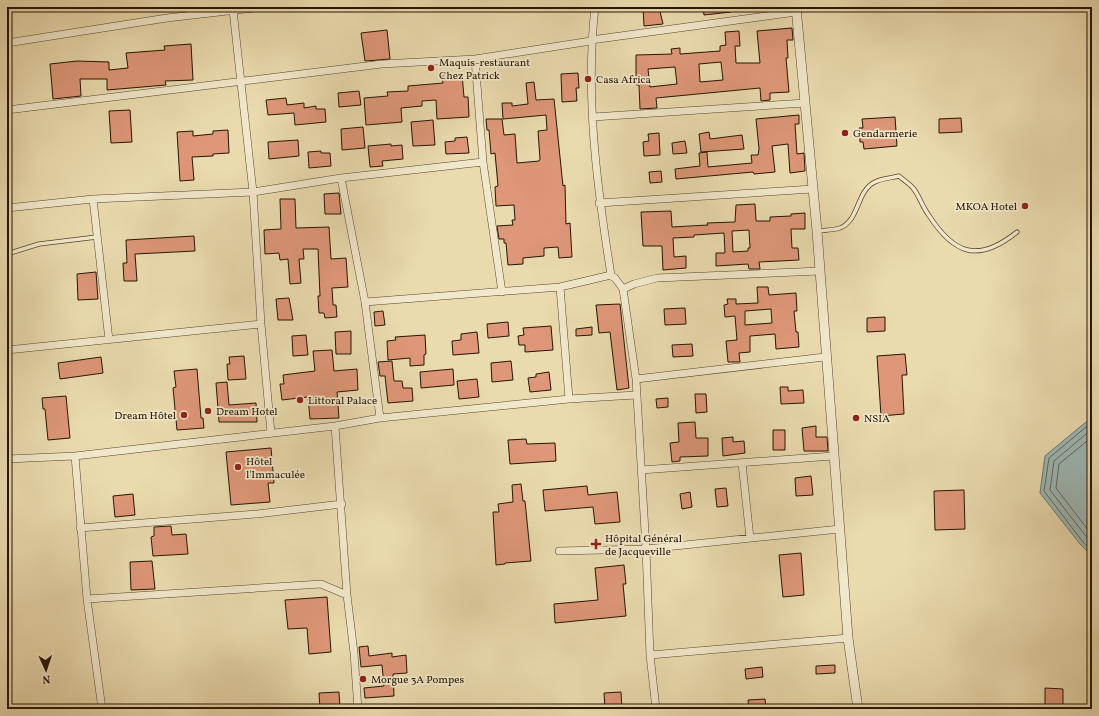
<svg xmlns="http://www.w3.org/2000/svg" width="1099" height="716" viewBox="0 0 1099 716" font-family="Vollkorn,serif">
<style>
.water{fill:#9db8b7;stroke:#6d776e}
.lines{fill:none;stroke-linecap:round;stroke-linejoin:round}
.shore{stroke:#62665c;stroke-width:1}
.building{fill:#de9778;stroke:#261501;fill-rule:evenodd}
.service-casing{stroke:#57462c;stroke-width:5}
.minor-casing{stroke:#57462c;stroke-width:8}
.tertiary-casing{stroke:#57462c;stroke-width:10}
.service{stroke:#f1e8cb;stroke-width:3.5}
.minor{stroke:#f1e8cb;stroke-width:7}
.tertiary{stroke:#f1e8cb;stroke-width:9}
.poi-dot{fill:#8f2418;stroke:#f1e8cb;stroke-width:1.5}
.labels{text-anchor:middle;stroke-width:3.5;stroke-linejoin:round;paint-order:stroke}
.poi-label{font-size:11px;fill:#261501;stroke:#f1e8cb;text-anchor:start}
</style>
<rect width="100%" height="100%" fill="#eadbaf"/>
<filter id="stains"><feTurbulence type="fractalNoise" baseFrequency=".005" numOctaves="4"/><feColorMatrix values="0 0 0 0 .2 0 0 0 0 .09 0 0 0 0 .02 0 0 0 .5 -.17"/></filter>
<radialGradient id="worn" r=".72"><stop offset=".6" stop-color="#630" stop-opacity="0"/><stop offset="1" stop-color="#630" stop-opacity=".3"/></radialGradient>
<!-- water -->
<path class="water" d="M1092,417V556L1080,544L1040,493L1045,456Z"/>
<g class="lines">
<!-- shore -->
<path class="shore" d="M1092,422L1049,458L1044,491L1083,542L1092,551
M1092,429L1054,461L1050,490L1092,544
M1092,437L1059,464L1056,488L1092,535"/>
</g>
<!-- building -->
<path class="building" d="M643,7H659L663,24L644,26Z
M703,7H730L731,12L704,15Z
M792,28L793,40H787L788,58H786L789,92L770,93V100L761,101L760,88L656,98L657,108L640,109L639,85H636V55L672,54L671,49L680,48V54L720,51V46L726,45L725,32L739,31L740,46H735L736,63H760L757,31ZM721,62L723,80L700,82L699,64ZM675,67L677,84L650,87L648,69Z
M387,30L390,59L365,61L361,33Z
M191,44L193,80L165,81L166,85L107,90V79H80L81,96L53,99L50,64L77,61L109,62V70L128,68L126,53L165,50L164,46Z
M578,73L579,88H576L577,101L562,102L561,74Z
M462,74L464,97H468L469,117L437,119L436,100L422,101V106L401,108L402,122L366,125L364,98L388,96L387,92L408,91V86L443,83L442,76Z
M534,82L536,100L554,99L563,186L565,185L566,224L570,223L572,257L559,258L558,247L544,248V256L523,258V264L508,265L506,243H504V239H499L497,226L513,225L512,220H515L514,205L496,206L495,187L498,186L495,153L491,154L489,130H487L486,119H502L504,135L515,134L517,163L539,161L540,159L538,131L547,130L546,115L503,119L502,103H512V106L528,104L526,83Z
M359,91L361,105L339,107L338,93Z
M286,98L287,105L304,103V108L316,106V109H325L326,122L295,125L294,113L268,115L266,100Z
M130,110L132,142L111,143L109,111Z
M799,115V124H795L797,154L804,153L805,171L790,173L788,144L772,146L775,172L754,174L753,172L676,179L675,169L700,166L699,153L707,152L708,167L752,163L751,155H758L759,149L756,119Z
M895,117L897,146L864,149L863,142H860L859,128H863L862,119Z
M961,118L962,132L939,133V119Z
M433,120L435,145L413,146L411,122Z
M363,127L365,148L342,150L341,129Z
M228,130L229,153L213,154V156L192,157L194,180L180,181L177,132L193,131V136L213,134V131Z
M709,132L710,139L742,135L744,149L701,152L699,134Z
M659,133L660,155L644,156L643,142L649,141L648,134Z
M467,137L469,153L446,154L445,142L455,141V138Z
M298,140L299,156L269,159L268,142Z
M685,141L687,153L673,154L672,143Z
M391,144V146L402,145L403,159L382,161L383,166L370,167L368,146Z
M321,151V153H330L331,166L309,168L308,152Z
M661,171L662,182L650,183L649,172Z
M339,193L341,214H325L324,194Z
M280,199H295L296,228L329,227L331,259L346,258L348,287L332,288L333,305H336L337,317L325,318L324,313H319L318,296H320L318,249H303L304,259H299L301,283L290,284L288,259L280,260L279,253L265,254L264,230L281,229Z
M755,204L756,221H770V217L791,216V214L805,213V229H791L792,248H798L799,260L759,262L760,269H749L748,264L716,266V253H725L724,233L694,235V237L673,238L674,257L686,256V268L663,270L662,246H643L641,212L671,211L672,227L708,225L707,223L735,222L736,205ZM749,230L750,248H748V251L733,252L732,231Z
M194,236L195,251L135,254L137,281H124L123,263H127L126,240Z
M96,272L98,299L78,300L77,274Z
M757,287H768L769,295L796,293L797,311H794L796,332H798L799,347L776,349L775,334L750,336V352L739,353L740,362H728L726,341L737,340L735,316L725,317L724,305L728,304L727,299H736V304L758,303ZM771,309L772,323L745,325V311Z
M289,298L293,320H278L276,299Z
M620,304L629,388L617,390L610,332L599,333L596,305Z
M685,308L686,324L665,325L664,309Z
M383,311L385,325L375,326L374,312Z
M885,317V331L867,332V318Z
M508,322L509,336L488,338L487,324Z
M551,326L553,350L525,352V345H519L518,336L524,335L523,328Z
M592,327V335L576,336V329Z
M351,331V354H336L335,332Z
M477,332L479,353L453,355L452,341L461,340V334Z
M306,335L308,355L293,356L292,336Z
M425,335L426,354L424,355V365L410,366V358L388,360L387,341L396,340L395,337Z
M692,344L693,356L673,357L672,345Z
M332,350L334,371L357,369L358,390L337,392L339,418L310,419L308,397L282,400L280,384H284L283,375L315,371L313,351Z
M905,354L907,375H902L904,414L881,416L877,356Z
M244,356L246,379L228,380L227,364H230L229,357Z
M101,357L103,373L60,379L58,363Z
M392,361L394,381H402L403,388H412L413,401L388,403L385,376H380L378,362Z
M511,361L513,380L492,382L491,363Z
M197,369L201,418H203L204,428L177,430L173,388L176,387L174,371Z
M453,369L454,385L421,388L420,372Z
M549,372L551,390L530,392L528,378L536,377V374Z
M477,379L479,397L459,399L457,381Z
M227,382L229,405L256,403L257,422H219L216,383Z
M780,387H788V391L803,390L804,403L781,404Z
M695,394H706L707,412L696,413Z
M66,396L70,438L48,440L45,409H43L42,398Z
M668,398V407L657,408L656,399Z
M695,422L696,438H708V456L680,457V461L672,462L670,443L679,442L678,423Z
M816,426V437H827L828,451H804L802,428Z
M773,430H785V450H773Z
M733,437V442L744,441L745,453L723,456L722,438Z
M526,439L527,444L555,443L556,461L510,464L508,440Z
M271,448L274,483H268L270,502L231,505L226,452Z
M811,476L813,495L796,496L795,478Z
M521,484L523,501H525L531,561L505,563V564L496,565L493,512H499L498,504L513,502L512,485Z
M587,486L588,495L617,492L620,522L595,524L593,507L545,511L543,490Z
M726,488L728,506L717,507L715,489Z
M964,490L965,529L935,530L934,491Z
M690,492L692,507L682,509L680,494Z
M133,494L135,515L115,517L113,496Z
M171,526L172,535L186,534L188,554L153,556L151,537L154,536V527Z
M801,553L804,595L783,597L779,555Z
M152,561L155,589L131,590L130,562Z
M624,565L626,584H623L626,616L555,623L554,604L598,600L595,568Z
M327,597L331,652L309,654L307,628L288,629L285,600Z
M368,646L369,656L392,653V657L406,655L407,673L393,674L394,696L365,698L364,688L384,686L382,665L361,667L359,647Z
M835,665V673L816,674V666Z
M762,667L763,677L746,679L745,669Z
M1045,688L1063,689V709H1045Z
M339,692L340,709H320L319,693Z
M621,692L622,709H605L604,693Z
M765,699L766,708L749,709L748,700Z"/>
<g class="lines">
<defs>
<path id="service" d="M818,231C825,230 834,230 840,228C860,220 856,191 875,182C882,178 892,178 899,176C903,180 909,183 913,188C919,195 922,206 928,214C954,255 978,263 1017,232
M7,254L39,244L97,237"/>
<path id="minor" d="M595,7C585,96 597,187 611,275H609L615,278L623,289L636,379L646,549L650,655L656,709
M233,10L253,192L261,324L271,433
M591,40L796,12
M7,43L167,18L262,7
M475,59L483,162L502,292
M7,110L382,64L475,59L591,41
M593,117L805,103
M341,178L365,302L380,418
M93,199L109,340
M599,203L813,189
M7,208L93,199L253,192L341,178L483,162
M560,287L569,399
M623,289L634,284L657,278L820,271
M365,302L560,287L611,275
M7,350L261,324
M636,379L825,357
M335,426L347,595L354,653L358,709
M75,456L87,599L102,709
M7,459L75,456L335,426L380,418L569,399L636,395
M742,463L750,538
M641,470L833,456
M80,528L257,514L342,504
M559,551L646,549L840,529
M87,599L321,584L347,595
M650,655L848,638"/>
<path id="tertiary" d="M796,7L817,231L848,638L858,709"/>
</defs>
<!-- service casing -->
<use href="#service" class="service-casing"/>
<!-- minor casing -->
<use href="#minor" class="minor-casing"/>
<!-- tertiary casing -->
<use href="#tertiary" class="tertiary-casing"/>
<!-- service -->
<use href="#service" class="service"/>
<!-- minor -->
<use href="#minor" class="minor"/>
<!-- tertiary -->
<use href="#tertiary" class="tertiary"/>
</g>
<!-- markers -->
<g class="poi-dot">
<circle cx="431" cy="68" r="4"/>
<circle cx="588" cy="79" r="4"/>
<circle cx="845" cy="133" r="4"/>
<circle cx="1025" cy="206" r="4"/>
<circle cx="300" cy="400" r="4"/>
<circle cx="208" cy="411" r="4"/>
<circle cx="184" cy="415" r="4"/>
<circle cx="856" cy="418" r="4"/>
<circle cx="238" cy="467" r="4"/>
<path d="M594 538h4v4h4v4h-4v4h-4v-4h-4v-4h4z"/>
<circle cx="363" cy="679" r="4"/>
</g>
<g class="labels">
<!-- poi labels -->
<g class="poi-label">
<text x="439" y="66">Maquis-restaurant<tspan x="439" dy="13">Chez Patrick</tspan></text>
<text x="596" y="83">Casa Africa</text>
<text x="853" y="137">Gendarmerie</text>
<text x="1017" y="210" text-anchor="end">MKOA Hotel</text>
<text x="308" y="404">Littoral Palace</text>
<text x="216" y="415">Dream Hotel</text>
<text x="176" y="419" text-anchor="end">Dream Hôtel</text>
<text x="864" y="422">NSIA</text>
<text x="246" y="465">Hôtel<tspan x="246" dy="13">l'Immaculée</tspan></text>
<text x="605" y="542">Hôpital Général<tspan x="605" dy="13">de Jacqueville</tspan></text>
<text x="371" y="683">Morgue 3A Pompes</text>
</g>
</g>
<!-- margin -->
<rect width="1099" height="716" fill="none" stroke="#eadbaf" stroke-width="24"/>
<rect x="8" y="8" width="1083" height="700" fill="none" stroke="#261501" stroke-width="2"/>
<rect x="12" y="12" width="1075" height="692" fill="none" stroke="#261501"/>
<!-- north arrow -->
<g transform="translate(46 670) rotate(177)" stroke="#f1e8cb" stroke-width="3" paint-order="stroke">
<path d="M0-3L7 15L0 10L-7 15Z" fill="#261501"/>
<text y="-6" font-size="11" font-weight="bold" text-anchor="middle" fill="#261501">N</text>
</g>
<rect width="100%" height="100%" filter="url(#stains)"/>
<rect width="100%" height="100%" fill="url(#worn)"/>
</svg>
